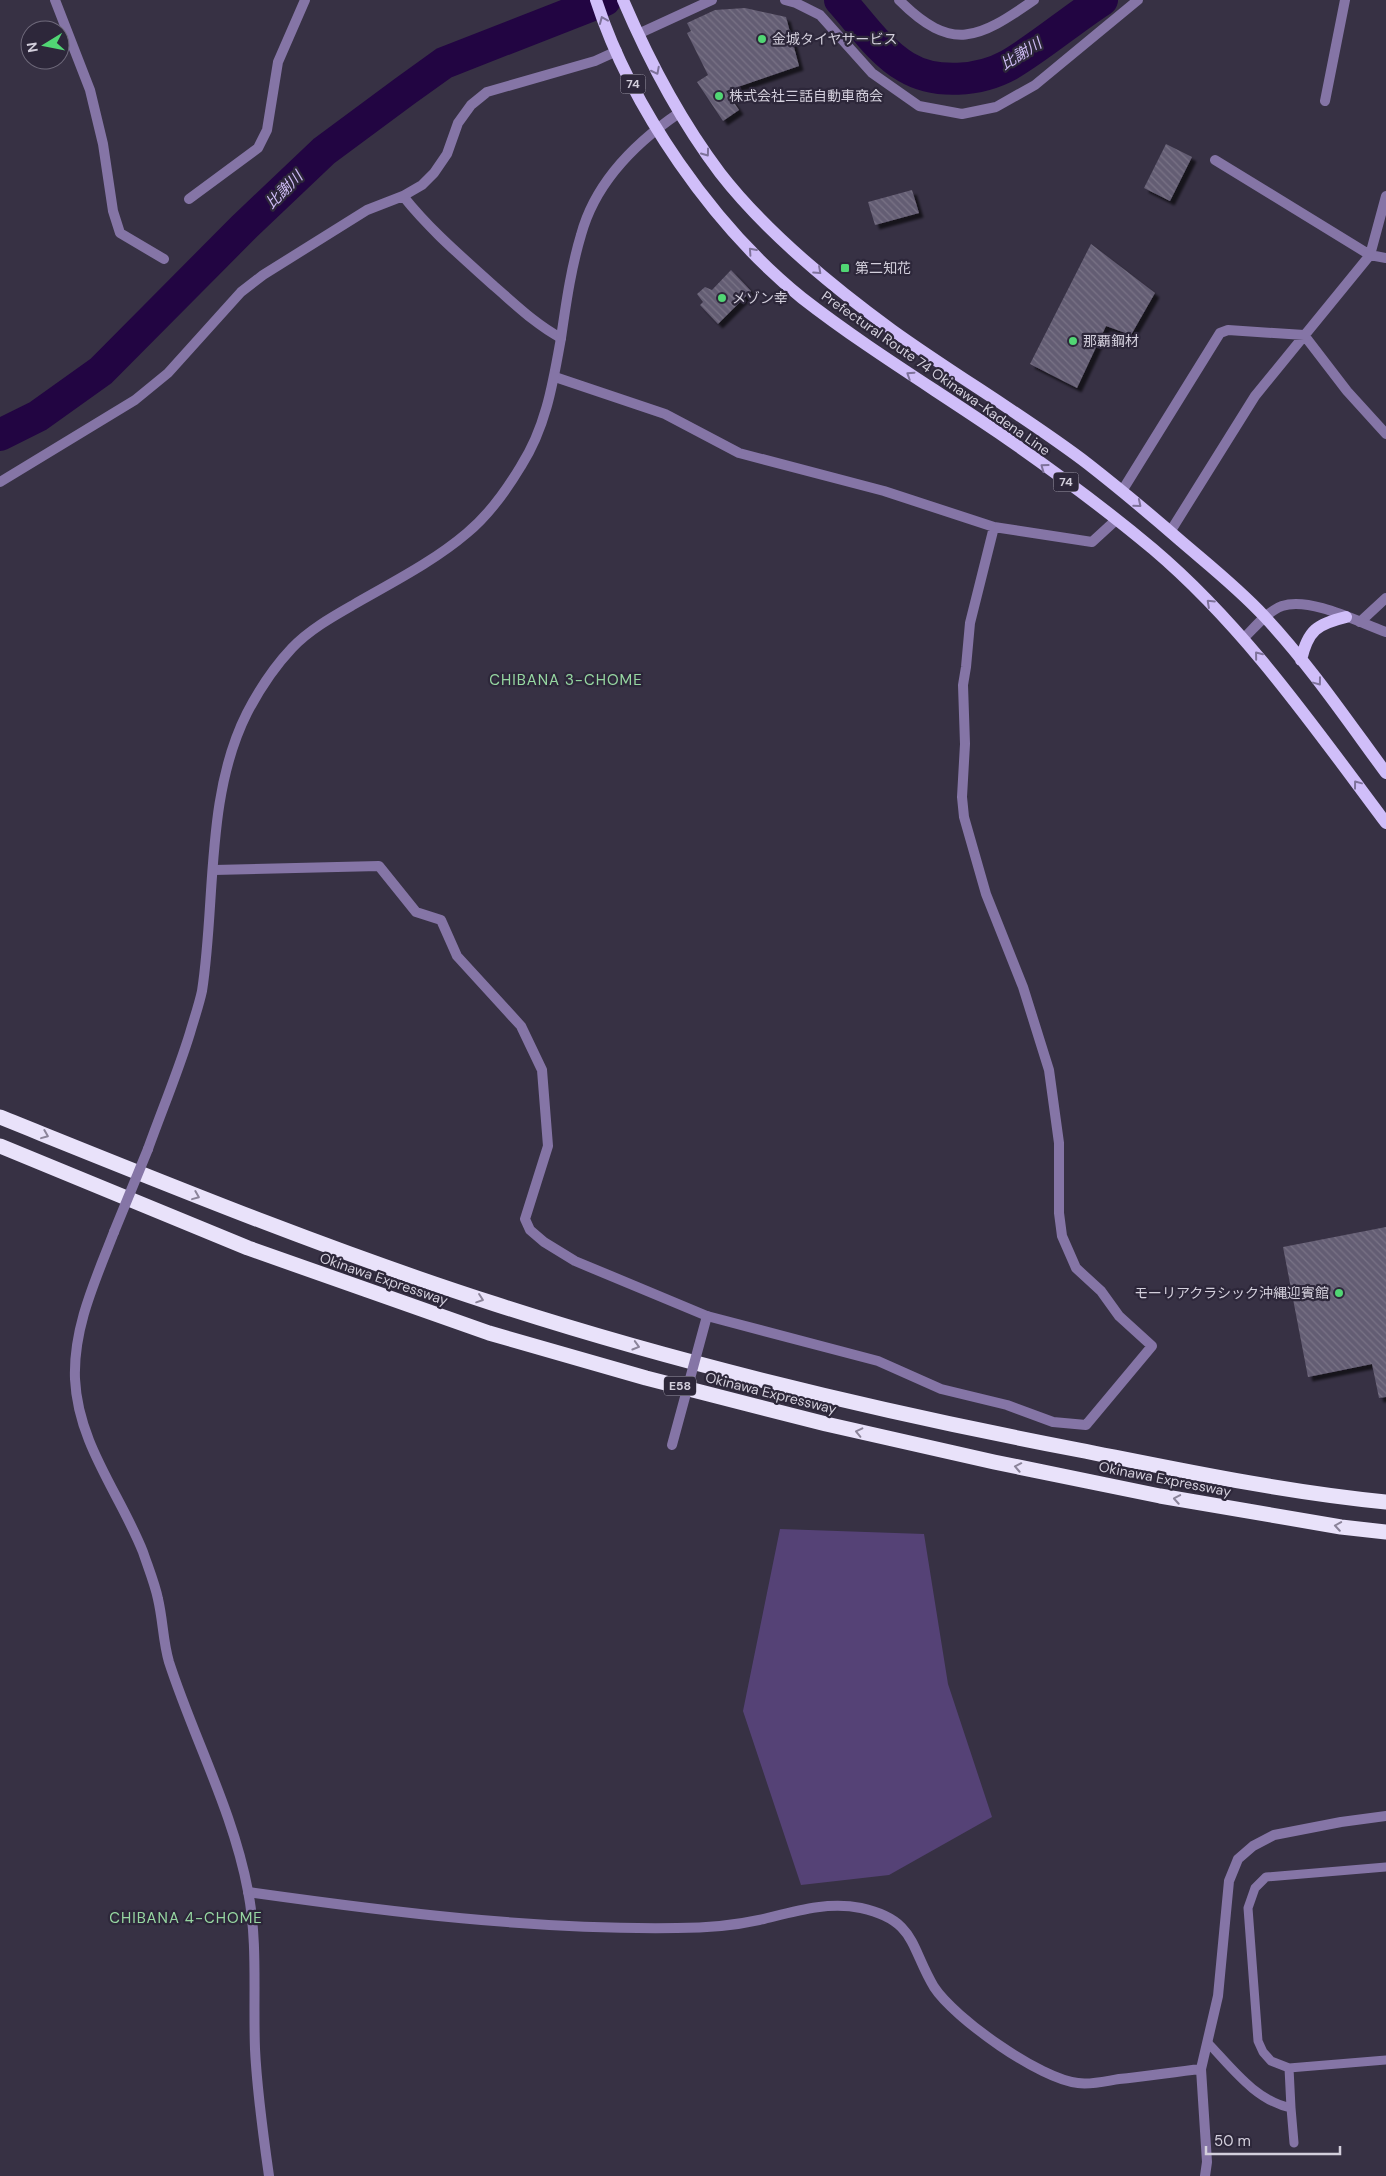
<svg xmlns="http://www.w3.org/2000/svg" width="1386" height="2176" viewBox="0 0 1386 2176" font-family="'DM Sans','Noto Sans JP',sans-serif">
<style>
.grass{fill:#554276}
.lines{fill:none;stroke-linecap:round;stroke-linejoin:round}
.river{stroke:#220542;stroke-width:32}
.building{fill:url(#building-back-hatch);filter:url(#shadow)}
.service{stroke:#8575a6;stroke-width:9}
.minor{stroke:#8575a6;stroke-width:10}
.tertiary{stroke:#8575a6;stroke-width:10}
.primary{stroke:#d0bef9;stroke-width:12}
.motorway{stroke:#e9e2fa;stroke-width:15}
.minor-bridge{stroke:#8575a6;stroke-width:10}
.tertiary-bridge{stroke:#8575a6;stroke-width:10}
.oneway{stroke:#7e729a}
.oneway2{stroke:#8b849a}
.poi-dot{fill:#51d674;stroke:#2d273a;stroke-width:2}
.labels{text-anchor:middle;stroke-width:4.5;stroke-linejoin:round;paint-order:stroke}
.shield{fill:#2d273a;stroke:#a19dab;stroke-width:1}
.shield-label{font-size:12px;font-weight:bold;fill:#d3cfdc}
.poi-label{font-size:14px;fill:#d3cfdc;stroke:#2d273a;text-anchor:start}
.street-label{font-size:14px;fill:#d3cfdc;stroke:#2d273a}
.water-label{font-size:15px;font-style:italic;fill:#cfbdf6;stroke:#2d273a}
.neighbourhood-label{font-size:15px;letter-spacing:1px;fill:#97d8a2;stroke:#2d273a}
</style>
<defs>
<pattern id="building-back-hatch" width="6" height="6" patternUnits="userSpaceOnUse" patternTransform="scale(1.25)"><rect width="6" height="6" fill="#645d73"/><path d="M-1 5l2 2M0 0l6 6M5-1l2 2" fill="none" stroke="#797386"/></pattern>
<filter id="shadow"><feDropShadow dx="4.5" dy="4.5" stdDeviation="1" flood-color="#0009"/></filter>
</defs>
<rect width="100%" height="100%" fill="#373144"/>
<!-- grass -->
<path class="grass" d="M780,1529L924,1534L948,1684L992,1817L889,1875L801,1885L743,1711Z"/>
<g class="lines">
<!-- river -->
<path class="river" d="M840,0C860,22 880,52 906,67C936,85 980,81 1009,65C1041,46 1071,20 1102,0
M0,435L38,416L101,371L244,227L324,151L405,91L444,63L605,0"/>
</g>
<!-- building -->
<path class="building" d="M745,8L786,17L799,66L726,91L739,110L723,121L697,82L708,75L687,33L691,31L687,23L715,10Z
M1166,144L1192,157L1170,201L1144,188Z
M912,190L919,213L875,225L868,202Z
M1091,244L1155,293L1131,335L1106,326L1077,388L1030,364Z
M731,270L751,291L718,324L700,305L703,302L697,294L705,287L712,290Z
M1386,1227V1397L1379,1398L1372,1364L1308,1377L1283,1247Z"/>
<g class="lines">
<!-- service -->
<path class="service" d="M1386,1867L1266,1877L1255,1888L1248,1908L1258,2041L1263,2052L1271,2061L1289,2068L1386,2060
M1208,2043C1232,2068 1256,2101 1291,2108L1294,2143
M1289,2068L1291,2108"/>
<!-- minor -->
<path class="minor" d="M55,0L90,90L103,144L113,211L120,233L164,259
M785,0L796,3L820,15L872,73L919,106L962,114L996,107L1035,85L1138,0
M899,0C952,53 978,39 1034,0
M638,34L712,0
M1325,101L1345,0
M1215,160L1370,255L1386,258
M403,196C430,230 462,257 494,286C515,304 535,324 561,338
M189,199L258,148L267,130L278,62L305,0
M555,377L665,414L739,453L884,491L994,527L1092,542L1116,520
M0,482L135,400L168,373L241,292L263,275L367,210L403,196L422,185L434,173L447,154L458,123L471,105L487,92L595,61L617,51
M1122,491L1220,333L1228,330L1304,335L1347,391L1386,434
M1170,532L1255,396L1370,255L1386,196
M1360,622L1386,598
M214,870L379,866L416,912L441,920L457,956L521,1026L542,1070L548,1146L525,1219L530,1230L544,1242L575,1261L707,1316L878,1361L941,1389L1007,1405L1053,1422L1086,1425L1152,1346L1119,1316L1101,1291L1076,1268L1062,1236L1059,1213V1143L1049,1070L1023,987L986,894L964,817L962,797L965,744L963,685L966,667L970,623L994,527
M248,1892C390,1912 533,1930 677,1928C705,1928 732,1926 759,1920C793,1912 826,1901 861,1908C916,1920 910,1947 934,1987C954,2018 1041,2080 1078,2083C1091,2085 1106,2081 1119,2079C1147,2076 1174,2072 1201,2069
M1205,2176L1207,2162L1201,2069L1218,1996L1229,1881L1238,1859L1253,1846L1274,1835L1341,1822L1386,1816"/>
<!-- tertiary -->
<path class="tertiary" d="M1244,638C1255,627 1268,611 1282,606C1311,597 1358,622 1386,632
M148,1149C162,1110 178,1072 190,1033C194,1019 199,1005 202,991C216,901 205,796 247,713C259,690 274,667 292,648C309,630 332,617 353,605C391,583 433,562 467,533C490,514 506,491 521,466C546,427 553,383 561,338C566,304 571,268 581,235C595,183 635,143 679,113
M114,1232C96,1279 73,1327 75,1379C78,1444 120,1494 143,1552C148,1567 155,1584 158,1599C163,1620 163,1642 169,1662C194,1739 233,1811 248,1891C258,1942 253,1996 255,2049C257,2091 263,2134 269,2176"/>
<!-- primary -->
<path class="primary" d="M596,0C631,108 714,227 802,298C865,347 933,388 999,433C1051,469 1104,508 1153,549C1245,627 1314,727 1386,823
M623,0C649,61 680,120 720,173C765,231 833,287 892,330C956,376 1025,416 1088,464C1120,489 1151,515 1182,542C1210,566 1239,589 1264,616C1309,664 1347,720 1386,773
M1301,660C1308,630 1317,624 1346,617"/>
<!-- motorway -->
<path class="motorway" d="M0,1117C164,1183 327,1250 495,1304C686,1366 882,1412 1079,1450C1180,1470 1283,1492 1386,1502
M0,1146L248,1248L489,1333L646,1378L826,1424L994,1462L1160,1496L1341,1527L1386,1532"/>
<!-- minor-bridge -->
<path class="minor-bridge" d="M672,1445L707,1316"/>
<!-- tertiary-bridge -->
<path class="tertiary-bridge" d="M114,1232L148,1149"/>
</g>
<!-- one-way arrows -->
<defs><path id="oneway-chevron" d="M-2-3.5L2.5 0L-2 3.5" fill="none" stroke-width="1.6" stroke-linecap="round" stroke-linejoin="round" transform="scale(1.25)"/></defs>
<g class="oneway">
<use href="#oneway-chevron" transform="translate(603 20) rotate(-113)"/>
<use href="#oneway-chevron" transform="translate(656 71) rotate(63)"/>
<use href="#oneway-chevron" transform="translate(706 153) rotate(54)"/>
<use href="#oneway-chevron" transform="translate(752 251) rotate(-132)"/>
<use href="#oneway-chevron" transform="translate(818 271) rotate(42)"/>
<use href="#oneway-chevron" transform="translate(910 375) rotate(-147)"/>
<use href="#oneway-chevron" transform="translate(1044 467) rotate(-144)"/>
<use href="#oneway-chevron" transform="translate(1138 504) rotate(40)"/>
<use href="#oneway-chevron" transform="translate(1210 603) rotate(-137)"/>
<use href="#oneway-chevron" transform="translate(1258 655) rotate(-129)"/>
<use href="#oneway-chevron" transform="translate(1318 682) rotate(53)"/>
<use href="#oneway-chevron" transform="translate(1357 784) rotate(-127)"/>
</g>
<g class="oneway2">
<use href="#oneway-chevron" transform="translate(45 1135) rotate(22)"/>
<use href="#oneway-chevron" transform="translate(196 1196) rotate(22)"/>
<use href="#oneway-chevron" transform="translate(480 1299) rotate(19)"/>
<use href="#oneway-chevron" transform="translate(636 1346) rotate(16)"/>
<use href="#oneway-chevron" transform="translate(859 1432) rotate(-167)"/>
<use href="#oneway-chevron" transform="translate(1018 1467) rotate(-169)"/>
<use href="#oneway-chevron" transform="translate(1177 1499) rotate(-170)"/>
<use href="#oneway-chevron" transform="translate(1338 1526) rotate(-171)"/>
</g>
<!-- markers -->
<g class="poi-dot">
<circle cx="762" cy="39" r="5"/>
<circle cx="719" cy="96" r="5"/>
<rect x="840" y="263" width="10" height="10" rx="2.5"/>
<circle cx="722" cy="298" r="5"/>
<circle cx="1073" cy="341" r="5"/>
<circle cx="1339" cy="1293" r="5"/>
</g>
<g class="labels">
<!-- shield labels -->
<g class="shield">
<rect x="620.5" y="74.5" width="25" height="19" rx="4"/>
<rect x="1053.5" y="472.5" width="25" height="19" rx="4"/>
<rect x="664" y="1376.5" width="32" height="19" rx="4"/>
</g>
<g class="shield-label">
<text x="633" y="88">74</text>
<text x="1066" y="486">74</text>
<text x="680" y="1390">E58</text>
</g>
<!-- poi labels -->
<g class="poi-label">
<text x="772" y="44">金城タイヤサービス</text>
<text x="729" y="101">株式会社三話自動車商会</text>
<text x="855" y="273">第二知花</text>
<text x="732" y="303">メゾン幸</text>
<text x="1083" y="346">那覇鋼材</text>
<text x="1329" y="1298" text-anchor="end">モーリアクラシック沖縄迎賓館</text>
</g>
<!-- street labels -->
<g class="street-label">
<text transform="translate(936 373) rotate(35)" y="5">Prefectural Route 74 Okinawa-Kadena Line</text>
<text transform="translate(384 1279) rotate(19)" y="5">Okinawa Expressway</text>
<text transform="translate(771 1393) rotate(14)" y="5">Okinawa Expressway</text>
<text transform="translate(1165 1479) rotate(11)" y="5">Okinawa Expressway</text>
</g>
<!-- water labels -->
<g class="water-label">
<text transform="translate(1021 54) rotate(-32)" y="5">比謝川</text>
<text transform="translate(284 190) rotate(-45)" y="5">比謝川</text>
</g>
<!-- neighbourhood labels -->
<g class="neighbourhood-label">
<text x="566" y="685">CHIBANA 3-CHOME</text>
<text x="186" y="1923">CHIBANA 4-CHOME</text>
</g>
</g>
<!-- north arrow -->
<g transform="translate(45 45) rotate(260)"><circle r="24" fill="#2d273a" stroke="#6f6a7b"/>
<path d="M0-4L9 19L0 12L-9 19Z" fill="#51d674"/>
<text y="-8" font-size="14" font-weight="bold" text-anchor="middle" fill="#d3cfdc">N</text>
</g>
<!-- scale -->
<path d="M1206 2146v8h134v-8" fill="none" stroke="#d3cfdc" stroke-width="2.5"/>
<text x="1214" y="2146" font-size="15" fill="#d3cfdc" stroke="#2d273a" stroke-width="4" paint-order="stroke">50 m</text>
</svg>
